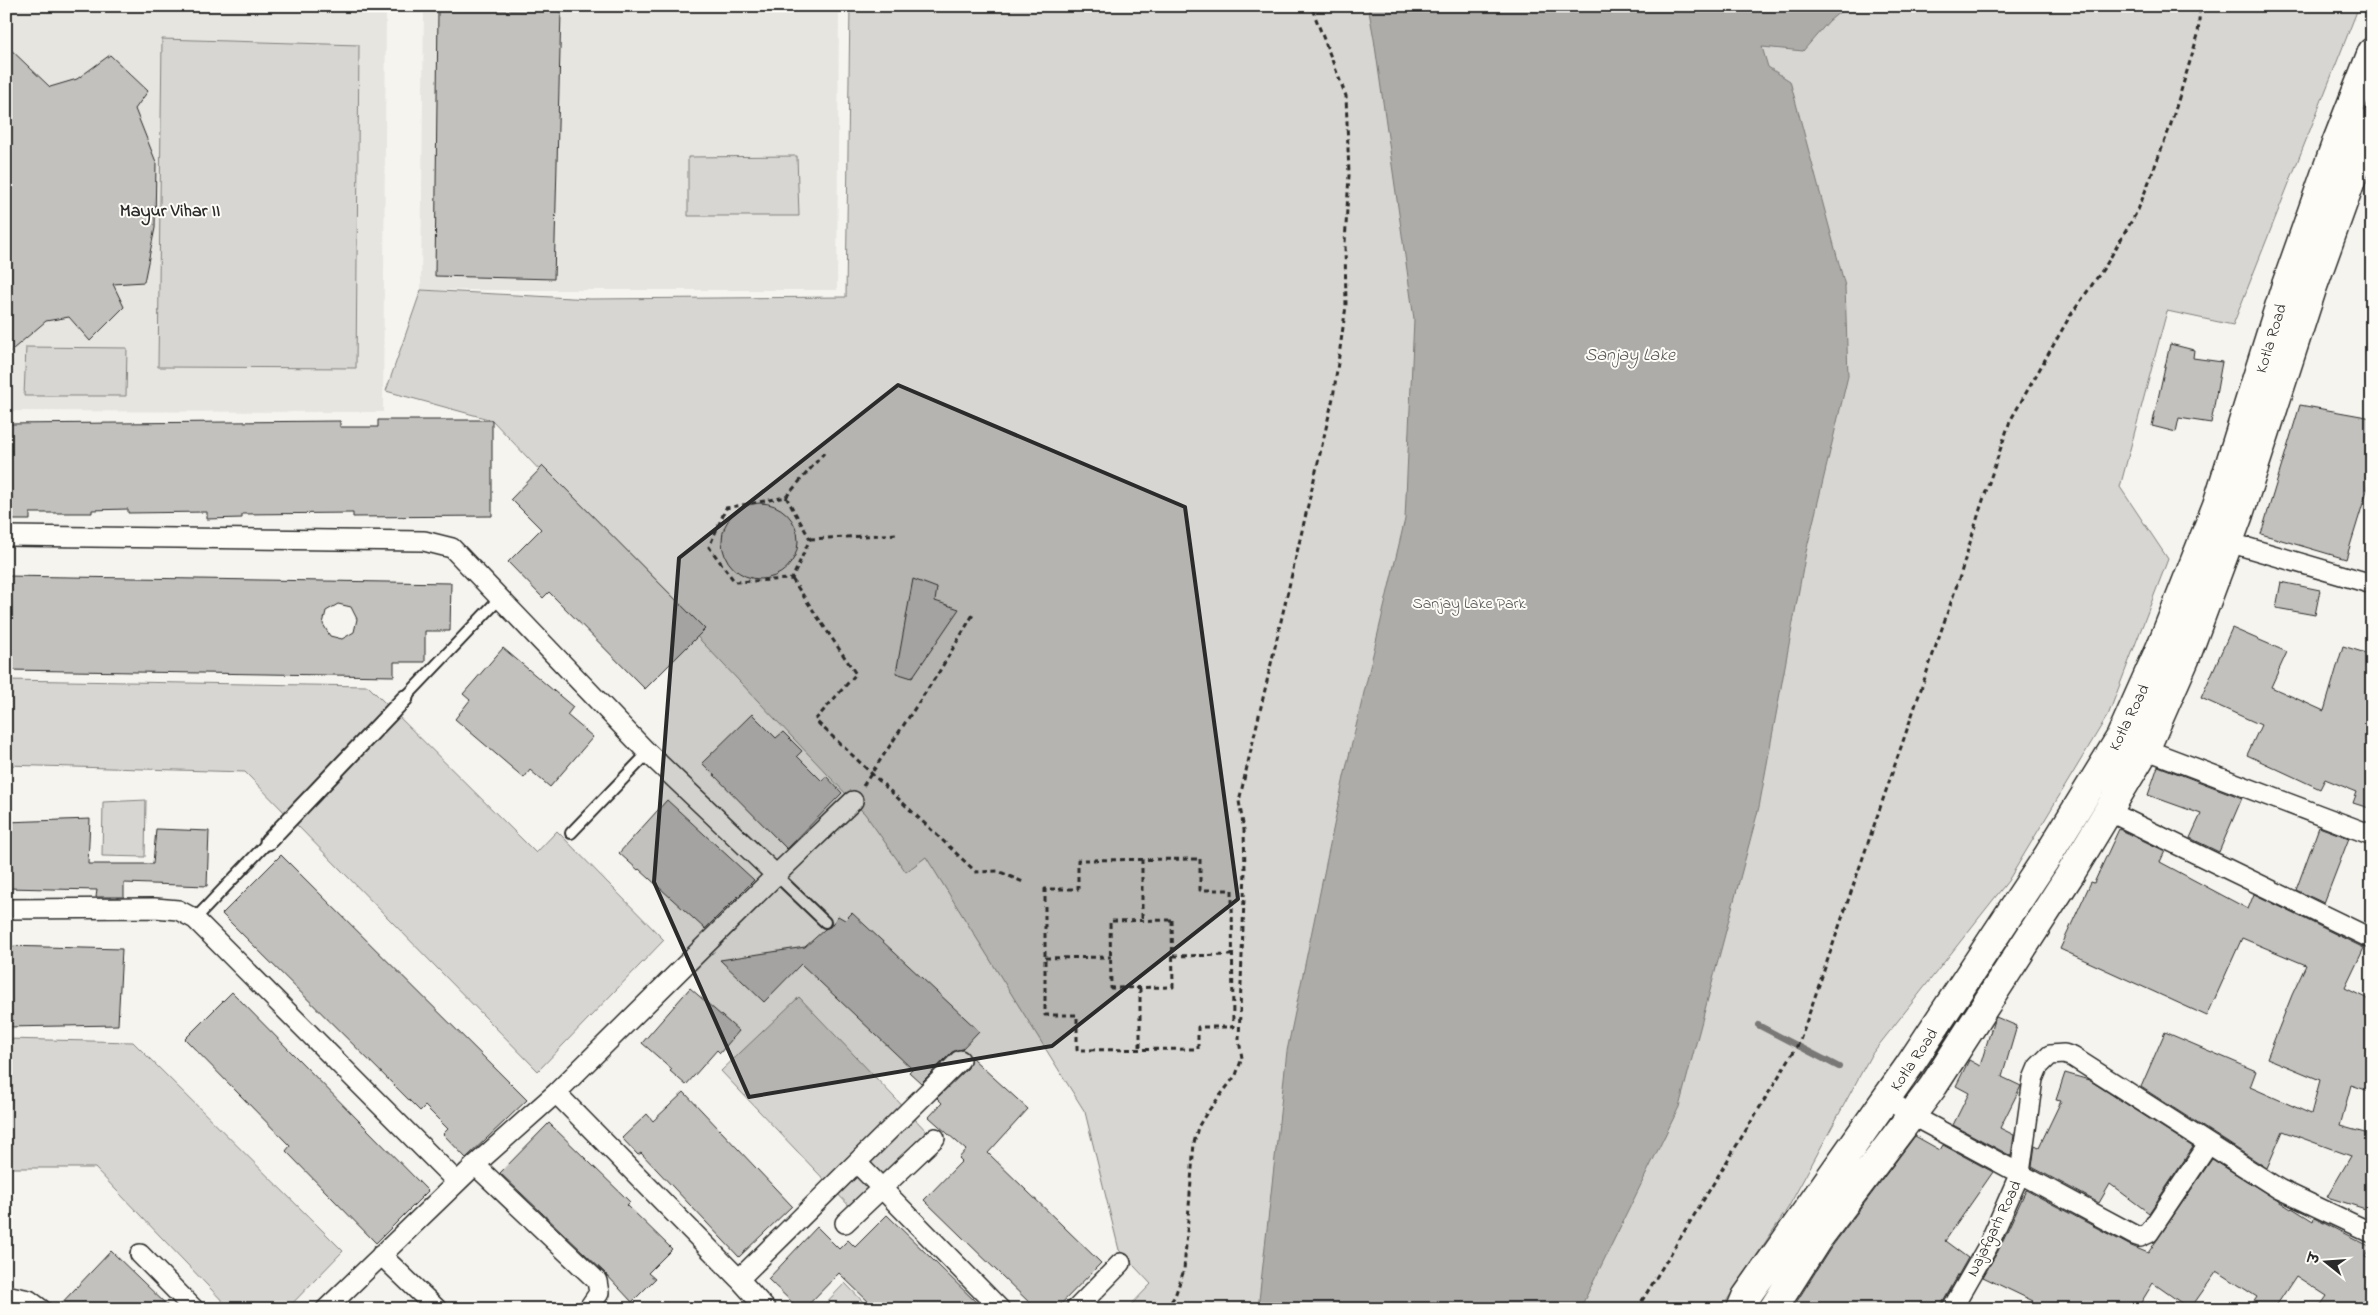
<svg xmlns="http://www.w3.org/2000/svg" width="2378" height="1315" viewBox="0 0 2378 1315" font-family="'Indie Flower','Playpen Sans Deva',sans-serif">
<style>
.built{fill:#e6e5e0}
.green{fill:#d7d6d2;stroke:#81807e}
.water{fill:#adaca9;stroke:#797877}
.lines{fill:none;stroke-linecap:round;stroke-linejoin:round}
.stream{stroke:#797877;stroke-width:6}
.building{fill:#c2c1be;stroke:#2b2b2b;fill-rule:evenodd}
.service-casing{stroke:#2b2b2b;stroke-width:14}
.pedestrian-casing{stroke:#2b2b2b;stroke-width:19}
.minor-casing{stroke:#2b2b2b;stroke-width:22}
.secondary-casing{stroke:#2b2b2b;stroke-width:31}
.path{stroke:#2b2b2b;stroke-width:3;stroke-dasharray:5 4;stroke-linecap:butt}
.service{stroke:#fdfcf7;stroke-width:10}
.pedestrian{stroke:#fdfcf7;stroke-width:15}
.minor{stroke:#fdfcf7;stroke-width:19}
.secondary{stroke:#fdfcf7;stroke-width:28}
.marked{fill:#2b2b2b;fill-opacity:0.2;stroke:#2b2b2b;stroke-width:4;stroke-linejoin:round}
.labels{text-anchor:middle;stroke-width:4;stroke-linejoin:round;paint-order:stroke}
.street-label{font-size:16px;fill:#2b2b2b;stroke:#fdfcf7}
.park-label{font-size:16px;fill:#565655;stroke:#fdfcf7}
.neighbourhood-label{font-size:18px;font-weight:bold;fill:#2b2b2b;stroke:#fdfcf7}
.water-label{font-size:18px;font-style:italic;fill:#585857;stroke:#fdfcf7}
</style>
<rect width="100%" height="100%" fill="#f5f4ef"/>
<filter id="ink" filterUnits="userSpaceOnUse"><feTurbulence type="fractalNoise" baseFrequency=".02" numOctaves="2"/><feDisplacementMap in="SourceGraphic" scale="10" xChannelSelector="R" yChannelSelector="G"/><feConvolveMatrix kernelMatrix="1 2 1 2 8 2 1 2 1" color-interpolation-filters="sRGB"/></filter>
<g filter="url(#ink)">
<!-- built -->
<path class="built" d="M6,6H386L383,412L6,411Z
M424,6H839L837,290H421Z"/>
<!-- green -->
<path class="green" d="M850,6H2359L2233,325L2167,311L2120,487L2168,559L2109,713L2008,881L1871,1055L1788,1208L1721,1309H1127L1151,1284L1119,1250L1085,1112L926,857L906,872L865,814L492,420L386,391L421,290L590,299L846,297Z
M162,39L359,45L356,368L158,367Z
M797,156L799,216H688V157Z
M26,347L127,348L126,396H24Z
M6,680L368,686L536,853L557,831L664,940L538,1071L245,772L6,765Z
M146,800L145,857L102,856L103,802Z
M799,997L931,1136L853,1210L721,1071Z
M6,1039L133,1042L343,1251L287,1309H230L95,1168H6Z
M845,1283L870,1309H820Z"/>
<!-- water -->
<path class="water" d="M1368,6H1847L1829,21L1803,51L1762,47L1768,67L1790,81L1845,286L1848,376L1806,552L1759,807L1679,1107L1580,1309H1258L1287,1051L1344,777L1405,519L1414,319L1374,39Z"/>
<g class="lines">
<!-- stream -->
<path class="stream" d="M1758,1025L1839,1067"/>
</g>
<!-- building -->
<path class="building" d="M438,10L561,11L554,279L435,276Z
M6,45L50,87L77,79L110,55L148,91L135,109L156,162L155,228L144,282L113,284L124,307L90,341L69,317L46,321L6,355Z
M2170,344L2194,350L2193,358L2222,362L2211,423L2179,418L2176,432L2152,426Z
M2300,405L2372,418V474L2346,559L2261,534Z
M378,420H492V516L353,517V513L242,514V518L207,519V512L128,513V509L92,510V513H30V520H11V512H6V424L340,421V427H378Z
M543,466L705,629L645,689L549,592L543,598L508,562L541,529L511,499Z
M722 541a38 38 0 1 1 76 0a38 38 0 1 1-76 0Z
M6,576L451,583L450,631H425V662H394V676L6,670ZM338,604L351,607L357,619L354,632L342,639L330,636L323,624L326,611Z
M913,579L937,588L935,601L959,609L912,678L896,673Z
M2281,582L2320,590L2315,615L2276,608Z
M2232,628L2287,652L2271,687L2324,711L2343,646L2372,655V809L2353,803L2357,792L2325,779L2320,789L2247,755L2261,725L2201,698Z
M503,648L573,707L567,715L593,737L550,787L530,770L524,778L455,719L470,700L463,694Z
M752,714L776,738L783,732L802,751L797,756L822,781L826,776L842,793L787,849L702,763Z
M2158,766L2242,798L2219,852L2190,838L2201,814L2148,795Z
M667,800L754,880L705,929L639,869L638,870L619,853Z
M90,819L88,864H153L156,829L209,831L207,886L124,883V897H96L97,890L6,888V822Z
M2319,827L2349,838L2324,903L2296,890Z
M2119,829L2165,851L2160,862L2248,909L2254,894L2364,948L2345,988L2372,1001V1092L2351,1085L2340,1126L2372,1135V1211L2327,1197L2351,1156L2283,1131L2267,1168L2141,1087L2165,1032L2256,1071L2250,1087L2311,1114L2320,1080L2267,1058L2292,995L2306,965L2242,938L2207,1016L2060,949L2091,882L2094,883Z
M281,855L527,1100L466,1158L443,1134L448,1129L425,1106L420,1111L222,914Z
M852,913L979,1031L962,1049L952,1052L921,1083L909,1072L912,1069L801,964L764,1002L720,960L805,947L825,929L830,927L838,916L845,920Z
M6,946L122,949L118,1025L6,1027Z
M690,988L739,1031L720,1053L717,1050L686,1085L670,1071L672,1069L642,1043Z
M232,992L428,1191L376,1243L286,1151L290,1146L185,1039Z
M1996,1017L2017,1026L2002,1077L2021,1086L2000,1128L2014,1135L2011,1156L1953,1125L1969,1093L1956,1086L1969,1060L1980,1066L1993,1023Z
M971,1057L1028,1109L988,1153L1101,1263L1056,1309H1036L924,1200L962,1161L959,1158L966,1150L929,1117L942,1103L937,1098L968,1068Z
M2065,1073L2089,1080L2193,1147L2149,1213L2110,1184L2099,1203L2032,1167L2035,1145L2039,1147L2061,1101L2056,1100Z
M684,1092L792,1206L739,1257L641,1153L638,1155L622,1138L647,1114L653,1121Z
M549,1123L630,1202L627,1205L672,1249L648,1273L655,1279L632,1302L605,1273L500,1173Z
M1915,1136L1940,1150L1943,1145L1993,1172L1945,1241L1968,1258L1939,1309H1792L1830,1249Z
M2212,1159L2291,1209L2292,1208L2313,1221L2314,1218L2371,1247L2365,1257L2372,1260V1309H2318L2327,1296L2296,1276L2274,1309H2249L2257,1297L2217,1271L2190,1309L2153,1283L2137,1309H2028L2033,1301L1983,1277L1998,1251L2026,1190L2129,1245L2148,1253Z
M887,1215L983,1309H876L839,1273L804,1309H799L768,1279L817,1227L839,1249L848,1240L855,1247Z
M111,1251L171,1309H56Z"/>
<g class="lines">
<defs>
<path id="service" d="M405,698L501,597
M571,833L648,753
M776,875L825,922
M195,919L268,842"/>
<path id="pedestrian" d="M268,842L405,698"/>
<path id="minor" d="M6,536L424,541L452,548L648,753L776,875
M2228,542L2372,584
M2134,745L2372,835
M2110,812L2372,939
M6,909L155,908L178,910L195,919L457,1182
M556,1093L739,1279L766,1309
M1886,1098L1911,1115L2134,1235L2140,1237L2149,1233L2208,1145
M857,1163L1000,1309
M475,1165L597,1281L599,1293L588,1309
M845,1223L935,1138
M140,1254L194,1309
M381,1255L437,1309
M739,1279L960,1060
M6,1295L29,1300L41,1309
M326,1309L475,1165L556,1093L776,875L853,801
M1076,1309L1121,1263
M1952,1309L1988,1246L2020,1173L2033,1079L2038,1067L2050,1055L2064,1054L2073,1057L2279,1189L2372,1233"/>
<path id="secondary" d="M1741,1309L1746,1297L1909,1066L2047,857L2120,738L2162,644L2217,505L2286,285L2337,141L2372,52
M1773,1309L1817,1240L1932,1088L2069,876L2145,750L2185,659L2239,514L2312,289L2372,122"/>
</defs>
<!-- service casing -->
<use href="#service" class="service-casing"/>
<!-- pedestrian casing -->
<use href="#pedestrian" class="pedestrian-casing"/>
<!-- minor casing -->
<use href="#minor" class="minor-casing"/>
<!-- secondary casing -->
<use href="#secondary" class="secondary-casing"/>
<!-- path -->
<path class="path" d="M786,497L810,539L792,579L735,582L709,547L726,508Z
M786,497L824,453
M810,539L898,534
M792,579L856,674L815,720L976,872L998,871L1025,883
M863,786L939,672L974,613
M1142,859V921
M1200,859V890H1232L1233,1027H1198V1049L1077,1050V1015H1045V889H1078V860Z
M1172,920L1173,987L1111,988L1110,921Z
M1173,956L1232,955
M1045,958L1111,957
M1140,988V1050
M1166,1309L1175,1296L1184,1270L1194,1143L1198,1127L1206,1114L1236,1075L1242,1058L1239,1040L1245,870L1244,830L1239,801L1333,398L1346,306L1345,243L1349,175L1346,96L1311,6
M1637,1309L1799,1043L1960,576L1981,506L2010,421L2070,316L2106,265L2138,210L2170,127L2198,35L2200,6"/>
<!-- service -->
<use href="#service" class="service"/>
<!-- pedestrian -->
<use href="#pedestrian" class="pedestrian"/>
<!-- minor -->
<use href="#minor" class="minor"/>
<!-- secondary -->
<use href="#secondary" class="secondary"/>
</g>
</g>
<!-- marked area -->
<path class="marked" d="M898,385L1185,507L1238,899L1052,1046L749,1097L654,882L679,558Z"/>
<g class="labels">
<!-- street labels -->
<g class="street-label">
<text transform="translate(2270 338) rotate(-73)" y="6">Kotla Road</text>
<text transform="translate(2128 717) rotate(-64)" y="6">Kotla Road</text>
<text transform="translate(1913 1059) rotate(-56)" y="6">Kotla Road</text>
<text transform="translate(1993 1228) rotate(-64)" y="6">Najafgarh Road</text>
</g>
<!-- park labels -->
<g class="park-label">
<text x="1469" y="608">Sanjay Lake Park</text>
</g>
<!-- neighbourhood labels -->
<g class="neighbourhood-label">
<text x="170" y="216">Mayur Vihar II</text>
</g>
<!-- water labels -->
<g class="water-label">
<text x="1630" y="360">Sanjay Lake</text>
</g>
</g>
<!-- margin -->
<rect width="2378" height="1315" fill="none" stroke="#fdfcf7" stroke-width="25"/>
<rect x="12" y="12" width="2353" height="1290" fill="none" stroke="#2b2b2b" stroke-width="2" filter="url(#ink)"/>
<!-- north arrow -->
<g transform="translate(2326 1262) rotate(287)" stroke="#fdfcf7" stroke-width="4" paint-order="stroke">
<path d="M0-4L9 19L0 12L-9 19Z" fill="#2b2b2b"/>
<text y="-8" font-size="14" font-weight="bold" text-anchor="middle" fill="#2b2b2b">उ</text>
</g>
</svg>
